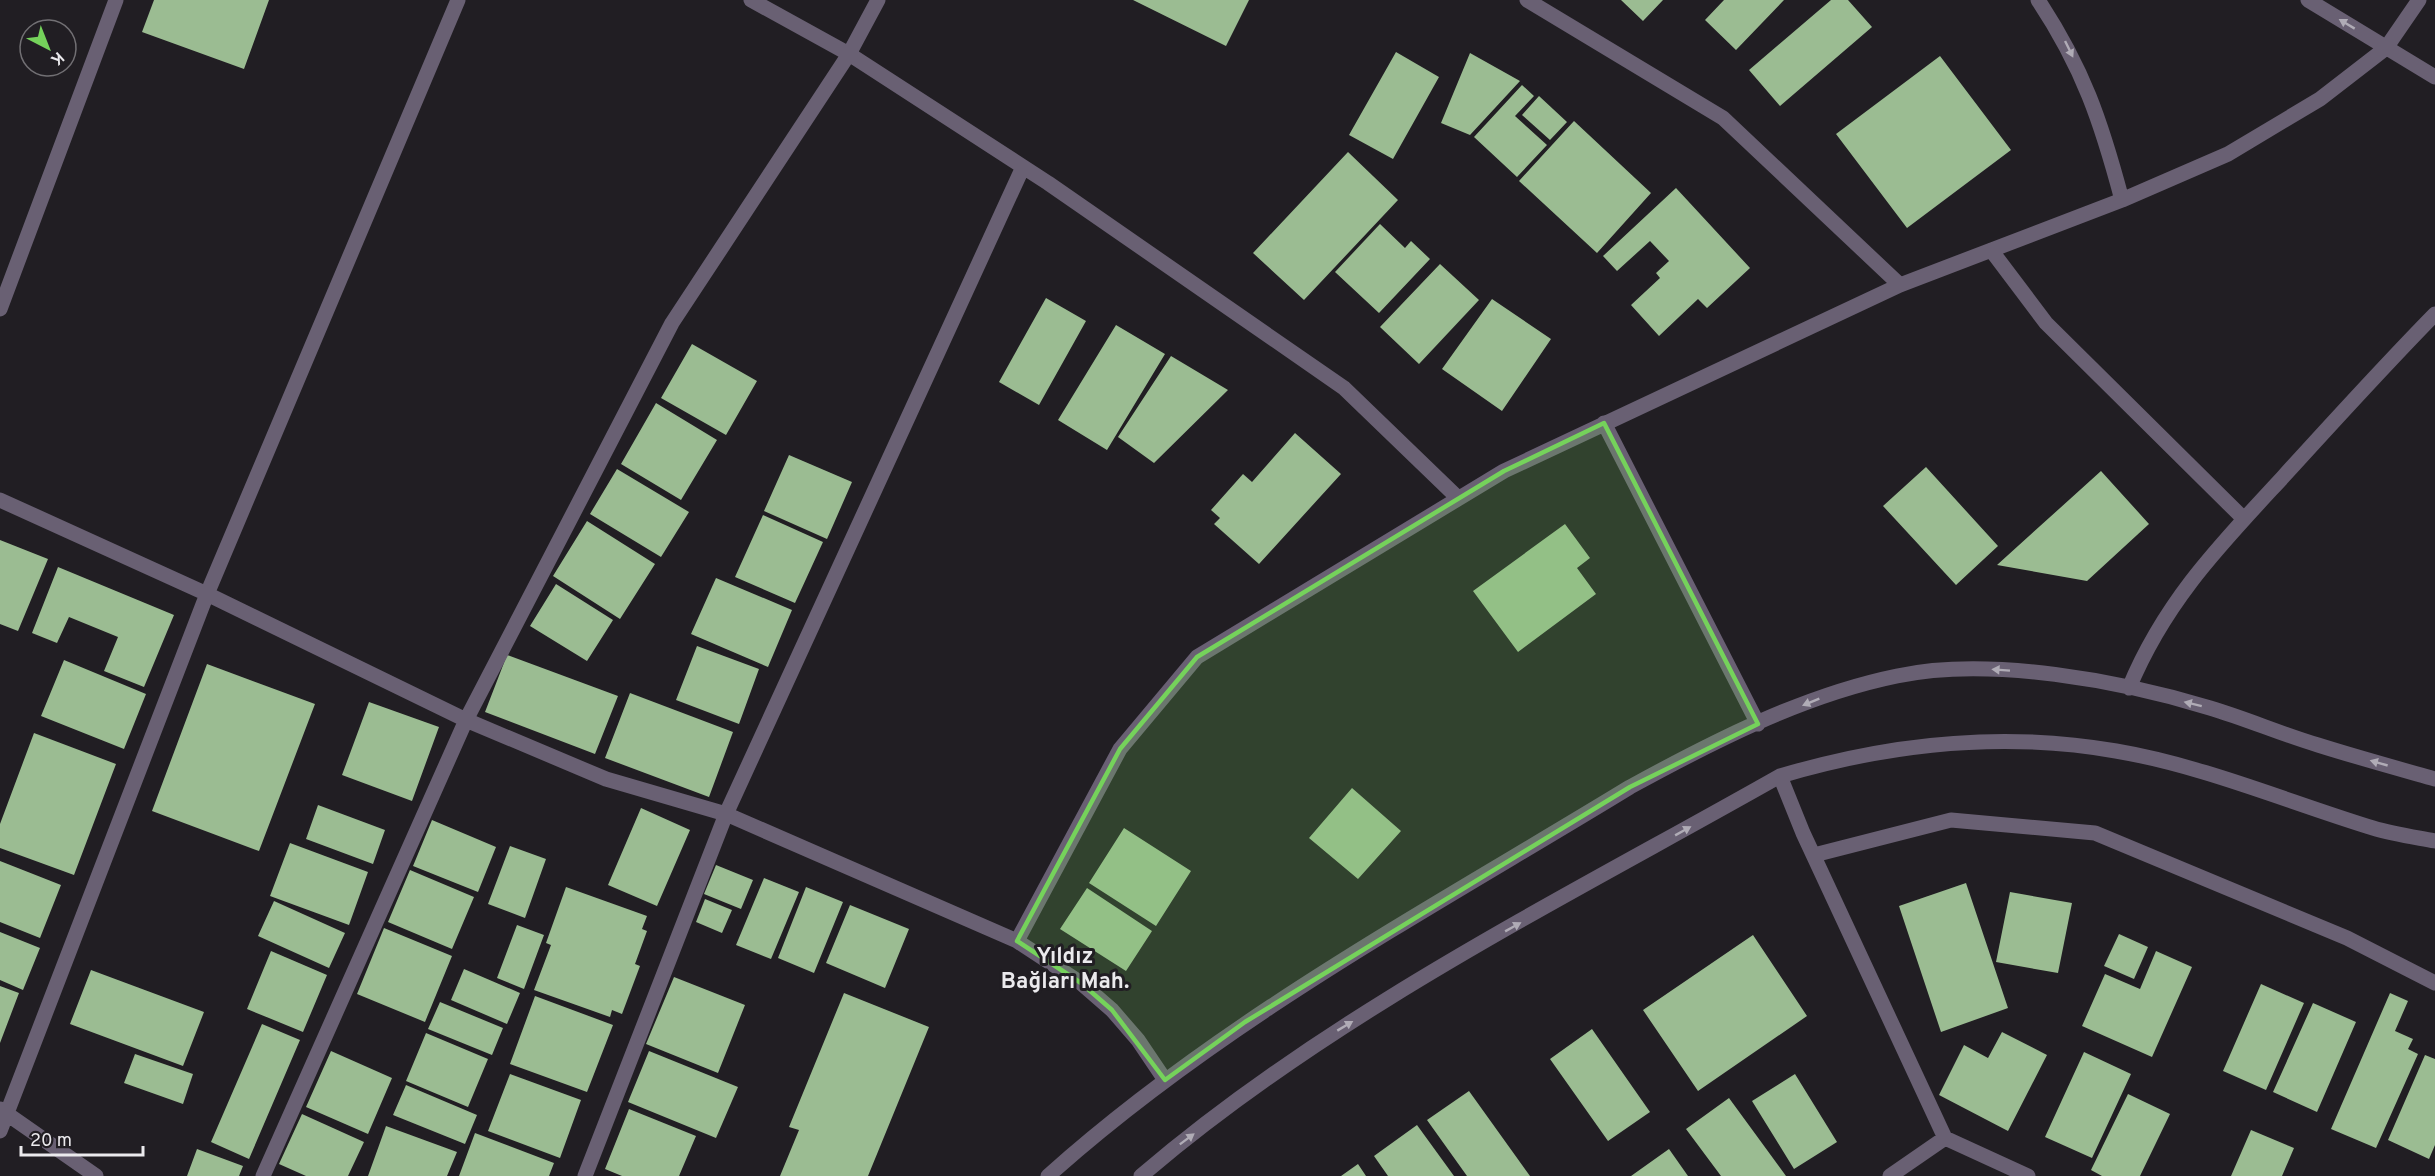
<svg xmlns="http://www.w3.org/2000/svg" width="2435" height="1176" viewBox="0 0 2435 1176" font-family="Overpass,sans-serif">
<style>
.building{fill:#9bbc92}
.lines{fill:none;stroke-linecap:round;stroke-linejoin:round}
.minor{stroke:#696073;stroke-width:15}
.oneway{fill:#b0acb6}
.marked{fill:#75d25b;fill-opacity:0.2;stroke:#75d25b;stroke-width:4.5;stroke-linejoin:round}
.labels{text-anchor:middle;stroke-width:6;stroke-linejoin:round;paint-order:stroke}
.district-label{font-size:22px;font-weight:bold;fill:#ebeaed;stroke:#211e23}
</style>
<rect width="100%" height="100%" fill="#211e23"/>
<!-- building -->
<path class="building" d="M154,0H269L244,69L142,32Z
M1133,0H1249L1226,46Z
M1621,0H1663L1643,21Z
M1724,0H1784L1736,50L1705,20Z
M1831,0H1848L1872,27L1780,106L1749,70Z
M1396,52L1439,77L1393,159L1349,135Z
M1470,53L1520,81L1470,135L1441,123Z
M1940,56L2011,150L1907,228L1836,134Z
M1522,85L1534,96L1515,116L1547,145L1517,177L1474,137Z
M1539,96L1567,122L1550,140L1522,115Z
M1574,121L1651,193L1597,253L1519,181Z
M1348,152L1398,200L1304,300L1253,253Z
M1676,188L1750,268L1707,308L1698,299L1659,336L1631,305L1660,278L1656,273L1669,261L1650,241L1617,271L1603,256Z
M1380,224L1405,248L1411,241L1430,259L1379,313L1335,272Z
M1440,264L1479,300L1419,364L1380,327Z
M1046,298L1086,321L1039,405L999,382Z
M1492,299L1551,339L1502,411L1442,369Z
M1116,325L1165,354L1107,450L1058,420Z
M692,344L757,381L726,435L661,398Z
M1171,356L1228,390L1154,463L1118,437Z
M656,403L717,440L681,500L621,464Z
M1295,433L1341,474L1259,564L1214,524L1220,518L1211,510L1243,474L1252,482Z
M789,455L852,482L827,539L764,511Z
M1926,467L1998,546L1956,585L1883,506Z
M617,469L689,512L661,557L590,514Z
M2101,471L2149,524L2087,581L1997,565Z
M763,515L823,542L795,603L735,577Z
M587,521L655,564L620,619L553,576Z
M1565,524L1590,558L1577,568L1596,594L1518,652L1473,591Z
M0,540L48,559L18,631L0,624Z
M58,567L174,615L144,687L104,671L118,637L69,617L57,643L32,633Z
M716,578L792,610L768,667L691,634Z
M556,584L613,620L587,661L530,626Z
M697,646L759,669L739,724L676,700Z
M507,655L618,696L595,754L485,712Z
M64,660L146,694L124,749L41,716Z
M207,664L315,704L259,851L152,811Z
M630,693L733,732L709,797L605,758Z
M369,702L439,727L412,801L342,775Z
M34,733L116,764L74,875L0,848V824Z
M1352,788L1401,831L1358,879L1309,838Z
M318,805L385,830L373,864L306,839Z
M641,808L690,830L657,906L608,885Z
M432,820L496,847L478,892L413,866Z
M1124,828L1191,871L1156,926L1089,883Z
M290,843L368,872L349,925L270,896Z
M510,846L546,859L525,918L488,904Z
M0,861L61,885L40,938L0,922Z
M716,865L753,880L741,909L704,894Z
M410,870L474,897L452,949L388,922Z
M764,878L799,892L771,959L736,945Z
M1966,883L2008,1008L1941,1032L1899,906Z
M566,887L647,916L642,929L647,931L635,964L640,966L622,1014L612,1010L610,1017L534,990L551,945L546,943Z
M806,887L843,902L814,973L778,958Z
M1087,888L1152,931L1126,971L1060,929Z
M2010,892L2072,903L2058,973L1996,962Z
M705,899L732,910L722,933L696,922Z
M274,901L345,933L329,968L258,936Z
M850,905L909,929L885,988L826,963Z
M517,925L544,935L524,989L497,978Z
M384,928L452,956L425,1022L357,994Z
M0,932L40,948L23,990L0,980Z
M2119,934L2148,947L2134,979L2104,966Z
M1753,935L1807,1016L1698,1091L1643,1010Z
M271,951L327,975L303,1032L247,1009Z
M2156,951L2192,967L2152,1057L2082,1026L2105,974L2140,989Z
M464,969L520,993L507,1024L451,1000Z
M91,970L204,1012L183,1066L70,1024Z
M674,977L745,1005L718,1073L646,1044Z
M2261,984L2304,1003L2266,1090L2223,1071Z
M0,986L19,993L0,1043Z
M844,993L929,1027L868,1176H780L799,1130L789,1127Z
M2390,993L2408,1001L2395,1031L2413,1039L2408,1049L2418,1054L2376,1148L2331,1129Z
M535,996L613,1025L587,1092L510,1064Z
M440,1002L503,1028L492,1055L428,1029Z
M2313,1003L2356,1022L2317,1112L2273,1092Z
M262,1024L300,1040L249,1159L211,1142Z
M1592,1029L1650,1112L1608,1141L1550,1059Z
M2002,1032L2047,1055L2008,1131L1939,1095L1964,1045L1988,1058Z
M426,1033L488,1059L468,1107L406,1081Z
M331,1051L392,1078L368,1134L306,1107Z
M649,1051L738,1087L716,1138L628,1102Z
M2084,1052L2131,1074L2092,1158L2045,1137Z
M135,1054L193,1074L183,1104L124,1083Z
M2425,1055L2435,1059V1145L2429,1159L2388,1140Z
M510,1074L581,1100L560,1158L488,1131Z
M1795,1074L1837,1142L1794,1169L1752,1101Z
M406,1085L477,1115L465,1144L393,1115Z
M1469,1091L1530,1176H1467L1427,1120Z
M2128,1094L2170,1114L2140,1176H2102L2091,1170Z
M1729,1098L1786,1176H1721L1686,1129Z
M629,1109L696,1136L679,1176H622L605,1169Z
M302,1114L364,1142L348,1176H306L279,1164Z
M1417,1125L1454,1176H1388L1374,1156Z
M386,1126L457,1152L447,1176H368Z
M2251,1130L2294,1148L2282,1176H2231Z
M475,1133L554,1163L549,1176H459Z
M197,1149L243,1166L239,1176H187Z
M1669,1149L1688,1176H1631Z
M1358,1164L1366,1176H1341Z"/>
<g class="lines">
<!-- minor -->
<path class="minor" d="M751,0L849,54L1048,183L1344,388L1458,498
M1527,0L1723,118L1900,285
M2038,0C2083,68 2101,121 2122,200
M2308,0L2435,77
M1991,250L2046,323L2244,519
M0,309L116,0
M1604,423L1758,724
M0,500L207,594L466,720L606,779L726,814L1017,941L1081,983L1112,1010L1138,1040L1165,1080
M2129,688C2165,601 2220,545 2283,477C2333,422 2383,367 2435,314
M1780,776L1803,833L1945,1138
M1814,855L1951,820L2095,833L2347,938L2435,983
M1017,941L1120,749L1197,657L1504,471L1900,285L2122,200L2228,154L2320,99L2386,48L2419,0
M0,1109L96,1176
M0,1131L207,594L458,0
M263,1176L466,720L672,323L849,54L878,0
M585,1176L726,814L1023,167
M1048,1176C1222,1020 1432,908 1630,787C1714,741 1804,695 1897,676C1989,656 2122,681 2210,708C2247,719 2281,734 2318,745C2356,757 2396,768 2435,779
M1141,1176C1331,1013 1563,899 1780,776C1891,743 2002,731 2116,751C2204,766 2288,802 2373,828C2393,834 2414,837 2435,841
M1890,1176L1945,1138L2028,1176"/>
</g>
<!-- one-way arrows -->
<defs><path id="oneway-solid" d="M-6-.8H1V-3.2L6.5 0L1 3.2V.8H-6Z" transform="scale(1.5)"/></defs>
<g class="oneway">
<use href="#oneway-solid" transform="translate(2347 24) rotate(-149)"/>
<use href="#oneway-solid" transform="translate(2069 49) rotate(64)"/>
<use href="#oneway-solid" transform="translate(2001 670) rotate(-176)"/>
<use href="#oneway-solid" transform="translate(1811 702) rotate(158)"/>
<use href="#oneway-solid" transform="translate(2193 704) rotate(-166)"/>
<use href="#oneway-solid" transform="translate(2379 763) rotate(-164)"/>
<use href="#oneway-solid" transform="translate(1683 831) rotate(-29)"/>
<use href="#oneway-solid" transform="translate(1513 927) rotate(-29)"/>
<use href="#oneway-solid" transform="translate(1345 1026) rotate(-31)"/>
<use href="#oneway-solid" transform="translate(1187 1139) rotate(-37)"/>
</g>
<!-- marked area -->
<path class="marked" d="M1604,423L1758,724L1630,787L1245,1022L1165,1080L1112,1010L1081,983L1017,941L1120,749L1197,657L1504,471Z"/>
<g class="labels">
<!-- district labels -->
<g class="district-label">
<text x="1065" y="963">Yıldız<tspan x="1065" dy="25">Bağları Mah.</tspan></text>
</g>
</g>
<!-- north arrow -->
<g transform="translate(48 48) rotate(138)"><circle r="28" fill="#211e23" stroke="#727074" stroke-width="1.5"/>
<path d="M0-4.5L10 22L0 15L-10 22Z" fill="#75d25b"/>
<text y="-9" font-size="16" font-weight="bold" text-anchor="middle" fill="#ebeaed">K</text>
</g>
<!-- scale -->
<path d="M21 1146v9h122v-9" fill="none" stroke="#ebeaed" stroke-width="3"/>
<text x="30" y="1146" font-size="18" fill="#ebeaed" stroke="#211e23" stroke-width="4.5" paint-order="stroke">20 m</text>
</svg>
